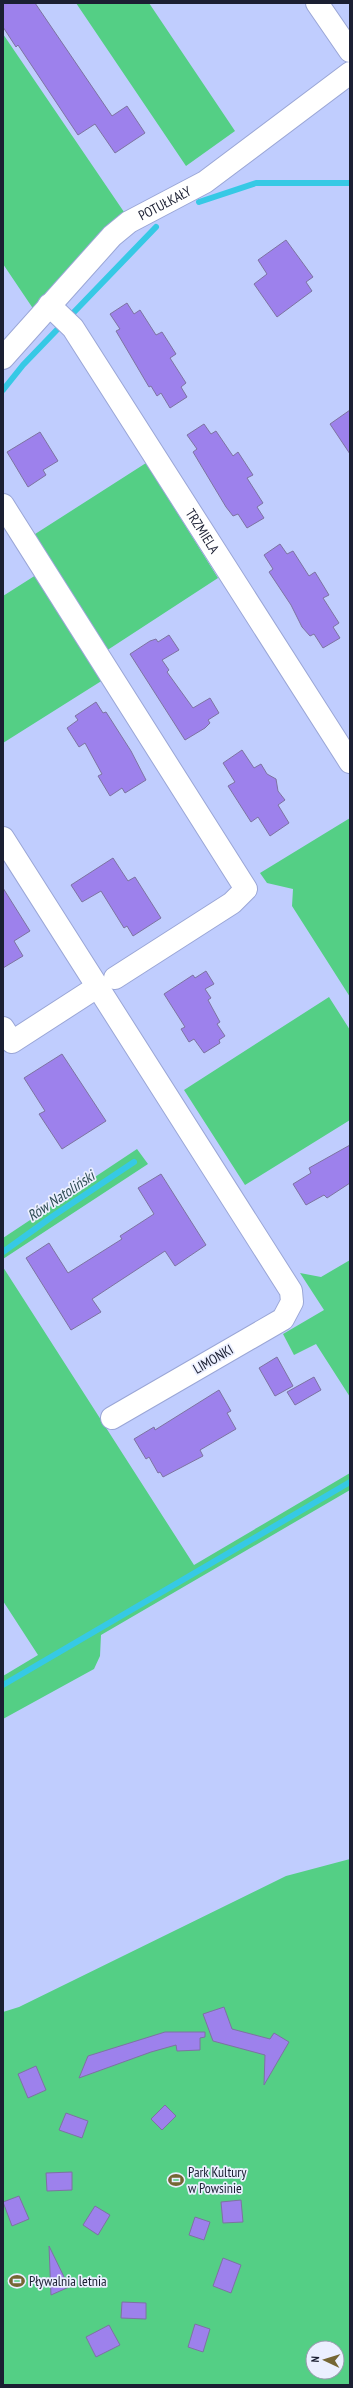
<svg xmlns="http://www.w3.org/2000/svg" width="353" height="2388" viewBox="0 0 353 2388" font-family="'PT Sans Narrow',sans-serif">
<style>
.green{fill:#54cf85;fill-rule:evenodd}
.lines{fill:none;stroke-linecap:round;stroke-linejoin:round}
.stream{stroke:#36c9e5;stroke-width:6}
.building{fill:#9d81ec;stroke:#7d73a1}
.minor-casing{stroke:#9aa6d6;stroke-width:24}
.minor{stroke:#fff;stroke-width:22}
.labels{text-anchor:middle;stroke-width:3.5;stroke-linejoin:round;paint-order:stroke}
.street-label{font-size:14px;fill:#1b1f32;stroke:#ebefff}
.poi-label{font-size:14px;fill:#1b1f32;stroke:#ebefff;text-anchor:start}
.water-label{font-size:15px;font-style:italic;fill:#2f4d54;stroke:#ebefff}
</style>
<rect width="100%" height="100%" fill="#c0cdfe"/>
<!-- green -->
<path class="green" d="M76,3H149L235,131L186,166Z
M3,34L124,212L34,310L3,264Z
M146,463L218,578L106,651L32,536Z
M36,575L103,680L3,743V596Z
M350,818V997L292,906L293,889L267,883L260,873Z
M329,997L350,1030V1120L245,1185L184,1090Z
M137,1149L148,1164L3,1259V1238Z
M350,1260V1397L316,1344L294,1355L283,1334L324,1310L300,1273L321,1277Z
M3,1267L194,1565L350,1473V1490L101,1635L100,1656L94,1669L3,1719V1676L38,1655L3,1601Z
M350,1859V2385H3V2012L19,2007L286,1876ZM313,2348H337V2372H313Z"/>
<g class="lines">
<!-- stream -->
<path class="stream" d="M199,202L256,183H350
M3,390L23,365L156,227
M3,1252L53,1216L134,1162
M3,1685L350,1482"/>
</g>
<!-- building -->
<path class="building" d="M3,3H35L112,116L127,106L145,133L115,153L95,124L78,135L18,45L16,47L3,27Z
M286,240L313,277L306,282L312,291L277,317L254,284L267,274L258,260Z
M127,303L134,314L140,310L156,335L162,332L176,354L170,358L186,383L181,387L187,397L170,408L161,393L157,396L151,386L149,387L116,331L120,329L110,314Z
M350,410V454L330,424Z
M204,424L211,434L216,431L233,456L238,452L253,475L247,478L263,503L257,507L264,518L247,528L238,514L233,516L226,507L193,452L197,449L187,435Z
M40,432L58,461L43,470L46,475L28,487L7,452Z
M280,544L287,554L293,551L309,576L315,572L329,595L323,598L339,623L333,627L340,638L323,648L314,634L310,636L302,627L291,605L269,572L273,569L264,555Z
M169,635L179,650L162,660L169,670L167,672L193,708L210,698L219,713L208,720L210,723L205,728L185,740L130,654L150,641L156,639L158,642Z
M96,702L103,713L106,712L131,751L146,780L125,793L122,788L110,796L98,776L102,774L85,743L79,747L67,728L78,720L75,716Z
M242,750L254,768L261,764L267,774L276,779L278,791L285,800L278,805L289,823L270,836L258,817L251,822L228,786L235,782L223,763Z
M113,858L128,881L135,877L161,918L133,936L127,926L124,928L101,891L82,902L71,885Z
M3,888L30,931L14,941L23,956L3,968Z
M206,971L214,984L205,989L211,998L208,1000L220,1022L217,1024L225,1036L219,1040L220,1043L204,1053L194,1039L189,1042L181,1029L185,1027L164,994L193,975L195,978Z
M62,1054L106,1121L62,1149L39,1114L45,1111L24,1078Z
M350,1145V1183L327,1198L324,1195L306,1205L293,1184L311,1173L309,1168Z
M161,1174L206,1245L175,1266L165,1251L92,1299L101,1312L71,1330L26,1258L49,1243L68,1273L122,1239L120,1236L154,1214L138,1188Z
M277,1357L293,1386L275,1396L259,1368Z
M314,1377L321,1390L295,1405L287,1392Z
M219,1390L231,1411L227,1413L236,1429L200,1450L203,1456L163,1477L160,1472L158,1473L149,1457L146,1459L134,1439L154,1427L155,1430Z
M224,2007L232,2029L270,2039L274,2033L289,2042L264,2085L265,2055L213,2041L203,2014Z
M165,2032H205V2037L200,2038V2050L177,2051L176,2045L151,2052L79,2078L88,2056Z
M36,2066L46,2090L28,2098L18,2074Z
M165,2105L176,2116L162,2130L151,2119Z
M66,2113L88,2121L82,2138L59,2130Z
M72,2172V2190L47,2191L46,2173Z
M19,2196L29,2219L12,2226L3,2202Z
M241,2200L243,2222L223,2223L221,2202Z
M95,2206L110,2215L98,2235L83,2225Z
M195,2217L210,2222L204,2240L189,2235Z
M49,2246L69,2287L51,2295Z
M223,2258L241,2265L231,2293L213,2286Z
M122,2302L146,2303V2319L121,2318Z
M195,2324L210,2329L203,2352L188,2347Z
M109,2325L120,2345L96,2357L86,2337Z"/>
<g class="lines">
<defs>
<g id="minor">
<path d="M317,3L350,51"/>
<path id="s1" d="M49,305L73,328L350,762"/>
<path id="s2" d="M3,358L112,236L129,222L205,182L350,73"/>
<path d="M3,505L246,889L232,903L115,978"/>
<path d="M3,838L291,1291L292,1302L283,1319L112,1418"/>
<path d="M3,1028L12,1042L97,987"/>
</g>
</defs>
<!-- minor casing -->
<use href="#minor" class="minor-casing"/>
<!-- minor -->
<use href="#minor" class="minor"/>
</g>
<!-- icons -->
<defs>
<symbol id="stadium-bare" viewBox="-9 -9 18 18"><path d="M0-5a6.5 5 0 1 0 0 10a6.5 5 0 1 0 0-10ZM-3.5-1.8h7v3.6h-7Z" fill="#756634" stroke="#ebefff" stroke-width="2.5" paint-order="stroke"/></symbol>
</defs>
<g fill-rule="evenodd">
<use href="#stadium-bare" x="165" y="2169" width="22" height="22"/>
<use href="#stadium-bare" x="6" y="2270" width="22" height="22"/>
</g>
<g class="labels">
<!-- street labels -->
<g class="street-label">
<text dy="5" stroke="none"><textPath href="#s2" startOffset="226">POTUŁKAŁY</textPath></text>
<text dy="5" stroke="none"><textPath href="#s1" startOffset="274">TRZMIELA</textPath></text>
<text transform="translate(213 1359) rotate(-30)" y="5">LIMONKI</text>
</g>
<!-- poi labels -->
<g class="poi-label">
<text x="188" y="2177">Park Kultury<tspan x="188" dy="16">w Powsinie</tspan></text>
<text x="29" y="2286">Pływalnia letnia</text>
</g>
<!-- water labels -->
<g class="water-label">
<text transform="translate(61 1196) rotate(-34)" y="5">Rów Natoliński</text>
</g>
</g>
<!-- border -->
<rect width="353" height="2388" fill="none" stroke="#1b1f32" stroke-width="8"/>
<!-- north arrow -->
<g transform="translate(325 2360) rotate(274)"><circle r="19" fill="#ebefff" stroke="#989cad"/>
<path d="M0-3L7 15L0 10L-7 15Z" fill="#756634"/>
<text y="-6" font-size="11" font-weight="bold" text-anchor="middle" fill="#1b1f32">N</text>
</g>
</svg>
